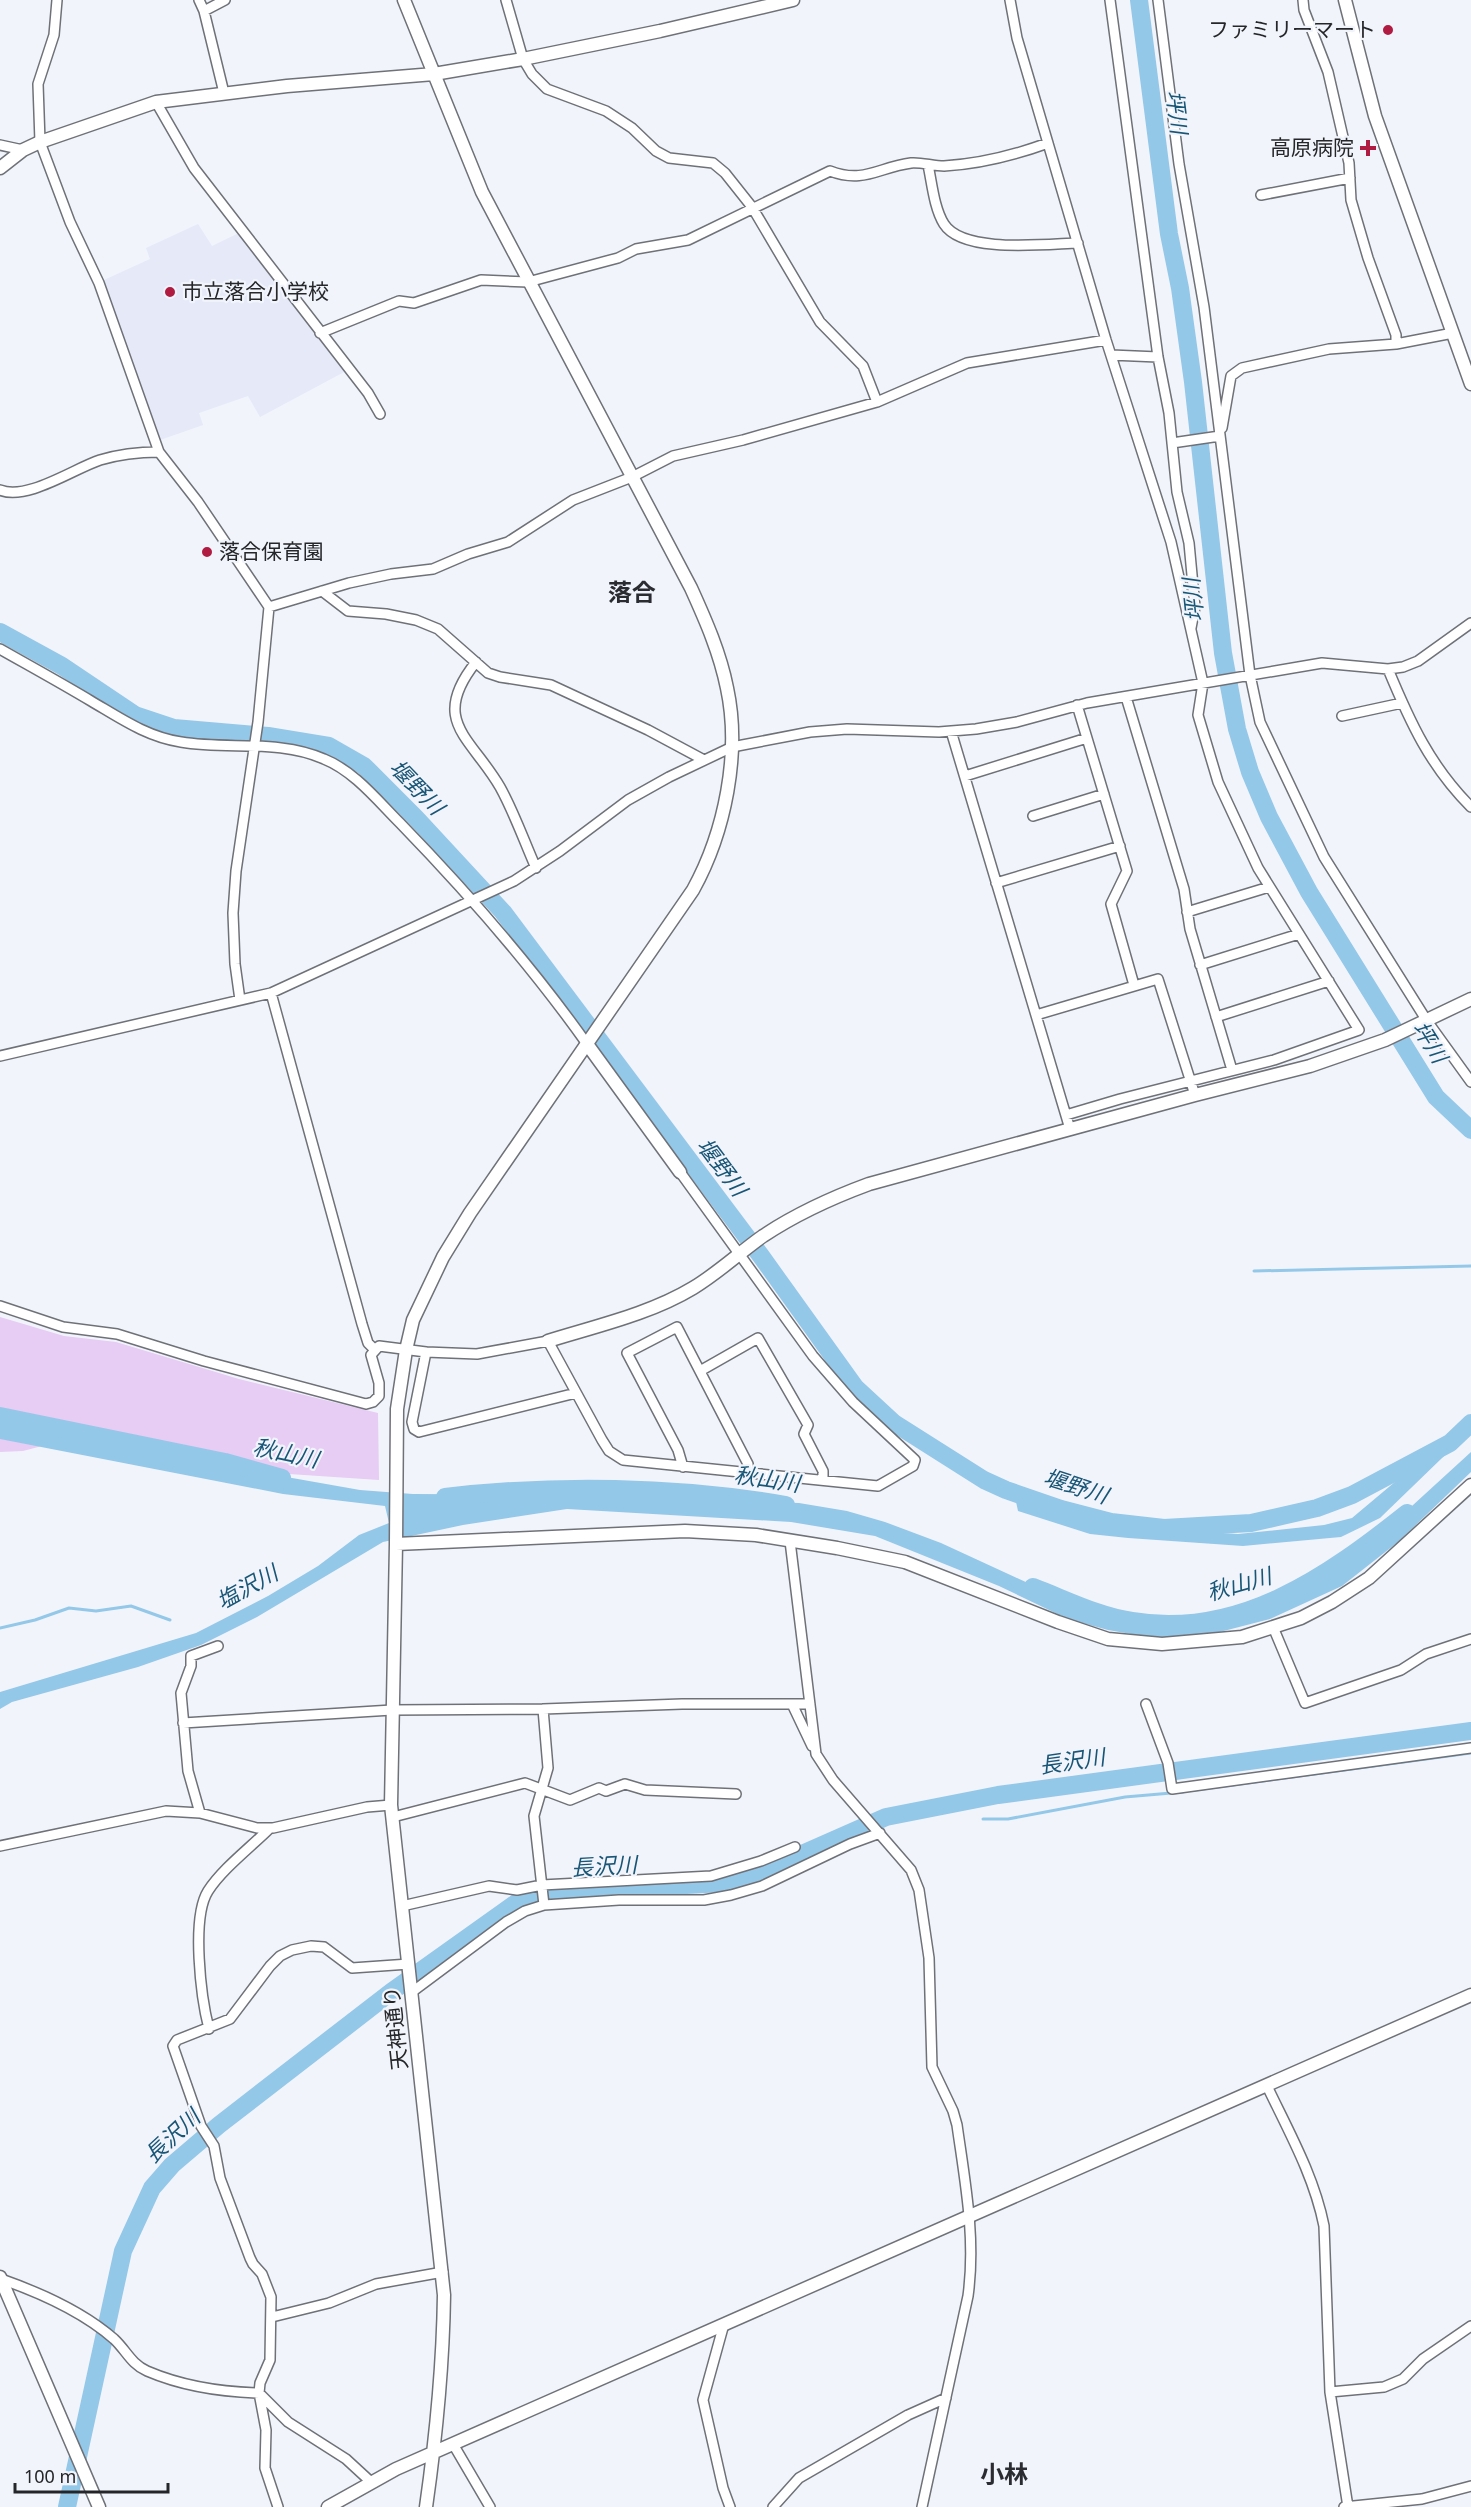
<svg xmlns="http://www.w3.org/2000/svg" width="1471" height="2507" viewBox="0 0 1471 2507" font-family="'Noto Sans','Noto Sans JP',sans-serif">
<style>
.built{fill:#e5e9f8}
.green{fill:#e7ccf4}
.water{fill:#94c8e8}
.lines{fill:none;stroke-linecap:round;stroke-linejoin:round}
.stream{stroke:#94c8e8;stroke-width:3}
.river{stroke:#94c8e8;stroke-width:18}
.street-casing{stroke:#6f7178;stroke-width:12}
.secondary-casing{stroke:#6f7178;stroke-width:15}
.street{stroke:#fff;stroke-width:9}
.secondary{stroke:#fff;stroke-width:12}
.poi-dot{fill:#af1b41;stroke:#f2f4fc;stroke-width:2}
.labels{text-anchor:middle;stroke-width:4.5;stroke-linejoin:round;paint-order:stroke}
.poi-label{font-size:21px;fill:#252629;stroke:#f2f4fc;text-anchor:end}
.street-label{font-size:21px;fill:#252629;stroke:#f2f4fc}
.water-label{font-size:22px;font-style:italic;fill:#185676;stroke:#f2f4fc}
.quarter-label{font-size:24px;font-weight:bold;fill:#2a2c32;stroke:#f2f4fc}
</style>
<rect width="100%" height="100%" fill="#f2f4fc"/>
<!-- built -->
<path class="built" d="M198,224L212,246L241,232L256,256L346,371L260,417L248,396L199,413L203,425L160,440L104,280L150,259L146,248Z"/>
<!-- green -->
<path class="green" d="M0,1317L64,1336L116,1342L239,1379L378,1413L379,1480L289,1474L219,1456L99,1431L23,1451L0,1452Z"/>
<!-- water -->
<path class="water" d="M1471,1418V1430L1380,1518L1341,1537L1243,1546L1128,1538L1090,1534L1018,1511L1015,1497L1079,1517L1124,1527L1238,1534L1324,1525L1352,1518Z
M0,1421L185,1459L360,1490L413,1494L570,1495L799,1503L847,1511L885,1522L941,1543L1106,1619L1163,1629L1211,1623L1266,1610L1343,1569L1471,1452V1472L1398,1542L1342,1586L1270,1619L1212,1634L1166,1640L1108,1630L1068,1619L999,1586L875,1536L791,1522L567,1509L463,1525L383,1542L257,1617L201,1645L138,1667L12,1702L0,1709V1692L196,1633L268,1596L318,1566L359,1535L389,1523L385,1506L283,1494L0,1439Z"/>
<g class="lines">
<!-- stream -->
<path class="stream" d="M1254,1271L1471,1266
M0,1628L35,1620L69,1608L96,1611L131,1606L170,1620
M1195,1790L1471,1753
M983,1819H1008L1125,1797L1183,1792"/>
<!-- river -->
<path class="river" d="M1139,0L1169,234L1180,288L1193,382L1223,653L1237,729L1250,772L1269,817L1309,892L1436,1097L1471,1130
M0,632L62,666L135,715L174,728L268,736L329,746L364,766L416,818L503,912L761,1256L855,1387L894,1423L984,1480L1006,1490L1061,1509L1111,1522L1164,1528L1251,1523L1317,1508L1352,1495L1450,1443L1471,1423
M0,1416L225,1462L282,1478
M445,1497C555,1484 676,1486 786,1505
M1033,1587C1065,1599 1098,1616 1132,1621C1239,1639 1328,1576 1407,1513
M67,2507L123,2251L152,2188L172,2165L219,2125L391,1992L523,1898L555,1892L724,1883L768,1869L886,1817L998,1795L1471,1731"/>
<defs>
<path id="street" d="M57,0L54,35L38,84L40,142L70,222L99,283L159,452L198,502L269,607L258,722L236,871L233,913L235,964L240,1000
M199,0L204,11L224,93
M506,0L523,59L532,74L547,89L606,111L632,128L656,151L669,158L713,163L725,173L752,207L820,322L863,366L877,402
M1010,0L1017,38L1106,340L1171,542L1203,683L1198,715L1218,782L1258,868L1359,1030L1274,1060L1120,1099L1066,1115
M1110,0L1158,357L1169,413L1177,492L1189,543L1195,607L1191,628
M1158,0L1179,164L1204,307L1250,675L1260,722L1324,857L1427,1021L1471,1082
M1303,0L1304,10L1328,72L1349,163L1351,200L1368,258L1396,335V344
M204,11L225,0
M156,102L194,168L368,393L380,414
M0,145L23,150
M928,165C932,183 934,208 944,224C963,254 1046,244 1078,243
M1261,195L1350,178
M320,333L399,301L414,303L481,280L528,282L618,258L636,249L688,240L830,171C864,184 879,167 911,163C921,162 933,166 944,166C980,164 1015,155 1048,143
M1111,355L1158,357
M1222,428L1231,376L1242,368L1329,349L1396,344L1453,333
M1172,443L1220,436
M0,490C27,501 73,469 100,460C120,454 138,452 159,452
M322,591L348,611L386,614L416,620L438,629L488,673L500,677L551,685L648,730L704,760
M269,607L349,583L391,574L433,569L468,554L508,542L573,500L632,477L673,456L743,440L877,402L967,363L1106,340
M0,649C30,666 61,683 91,701C120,718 147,737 181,742C228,750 279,739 324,759C354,771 377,800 400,823C467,892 531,965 587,1044
M476,662C429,721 471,737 500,787C514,812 524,841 536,868
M1388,669C1410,722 1430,766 1471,807
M1126,697L1184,889L1190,929L1232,1070
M1077,705L1127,871L1111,904L1134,985
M1342,716L1402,703
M951,731L1070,1129
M965,776L1087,738
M1033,816L1104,794
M996,883L1120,846
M1187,912L1269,887
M1200,965L1299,934
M271,993L362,1324L368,1343L375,1350
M1036,1015L1158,979L1195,1095
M1216,1017L1329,981
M0,1056L271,993L514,881L560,851L628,800L669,777L732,747L810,732L847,729L939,732L976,729L1017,722L1087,703L1322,663L1388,669L1403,667L1418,661L1471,623
M0,1306L63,1327L117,1334L204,1361L366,1404L373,1402L379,1396V1383L371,1355L379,1346L426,1352L477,1354L548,1341L602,1440L609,1451L623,1460L878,1486L913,1466L915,1460L853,1402L813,1356L680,1172
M426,1352L412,1422L414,1429L419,1432L576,1393
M700,1371L758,1338L808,1425L804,1434L823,1471V1480
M683,1467L678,1450L627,1353L677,1327L748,1464L749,1473
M790,1541L816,1754L833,1780L911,1870L919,1890L929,1958L932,2067L953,2111L957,2125C965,2182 976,2238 968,2296L922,2507
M1273,1627L1305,1703L1401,1670L1426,1654L1471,1639
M792,1704L812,1746
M1146,1704L1168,1763L1172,1789L1471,1748
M543,1709L548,1768L534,1816L544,1905
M183,1723L392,1710L543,1709L682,1704H810
M200,1813L188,1771L181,1693L191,1666V1656L218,1646
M393,1817L525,1783L570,1800L599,1788L606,1791L625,1784L645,1790L736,1794
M0,1846L166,1811L200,1813L257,1828H273L367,1807L391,1805
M402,1906L489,1886L517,1890L542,1885L711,1876L761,1861L795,1847
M412,1992L506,1922L525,1911L544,1905L619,1900H704L731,1895L762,1886L850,1844L880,1833
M209,2029C201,1998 191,1918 208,1891C222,1869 251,1847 270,1828
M1267,2086C1289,2132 1314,2176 1324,2226L1330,2392L1348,2507
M1,2279C41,2293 82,2311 114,2339C126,2350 131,2364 147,2371C182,2386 221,2392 259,2393L288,2422L346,2459L371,2482
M272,2317L329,2303L376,2284L443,2272
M724,2324L703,2400L723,2488L730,2507
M1330,2392L1384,2387L1403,2379L1423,2359L1471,2326
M453,2444L490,2507
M278,2507L265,2468L266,2430L259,2393L260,2383L270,2360L271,2297L262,2274L253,2264L250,2258L220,2178L214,2146L201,2126L173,2046L177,2040L230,2019L270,1966L280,1956L292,1950L311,1946L324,1947L352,1968L409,1964
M773,2507L799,2478L908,2415L946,2398
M1344,2507L1422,2499L1471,2486"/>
<path id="secondary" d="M1345,0L1375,116L1471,384
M0,168L23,150L40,142L156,102L287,86L434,74L523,59L660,31L793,0
M587,1044L680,1172
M548,1341C596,1326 650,1314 693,1288C718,1273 739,1253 763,1236C796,1214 831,1198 869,1184L1195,1095L1310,1066L1385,1040L1471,999
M396,1544L397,1409L406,1350L413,1320L443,1257L470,1213L693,890C725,832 741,753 727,688C720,653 706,621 691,588L482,192L404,0
M0,2277L99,2507
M328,2507L396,2469L1471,1995
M426,2507C436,2437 443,2366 444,2295L391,1805L396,1544L685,1531L756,1535L837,1548L905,1562L1058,1622L1108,1639L1162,1644L1242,1637L1301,1618L1332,1602L1369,1578L1471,1485"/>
</defs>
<!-- street casing -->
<use href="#street" class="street-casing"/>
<!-- secondary casing -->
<use href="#secondary" class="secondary-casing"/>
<!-- street -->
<use href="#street" class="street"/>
<!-- secondary -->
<use href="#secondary" class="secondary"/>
</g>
<!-- markers -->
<g class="poi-dot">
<circle cx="1388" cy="30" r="6"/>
<path d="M1365 139h6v6h6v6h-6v6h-6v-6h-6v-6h6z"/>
<circle cx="170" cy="292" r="6"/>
<circle cx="207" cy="552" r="6"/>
</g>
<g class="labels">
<!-- poi labels -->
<g class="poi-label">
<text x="1376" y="37">ファミリーマート</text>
<text x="1354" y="155">高原病院</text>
<text x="182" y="299" text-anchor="start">市立落合小学校</text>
<text x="219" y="559" text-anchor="start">落合保育園</text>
</g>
<!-- street labels -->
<g class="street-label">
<text transform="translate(396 2028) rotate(-96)" y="7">天神通り</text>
</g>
<!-- water labels -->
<g class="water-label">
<text transform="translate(1177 112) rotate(83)" y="8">坪川</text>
<text transform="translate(1193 600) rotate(-96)" y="8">坪川</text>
<text transform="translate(417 787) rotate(46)" y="8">堰野川</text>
<text transform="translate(1430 1042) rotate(58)" y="8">坪川</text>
<text transform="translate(722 1167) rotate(53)" y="8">堰野川</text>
<text transform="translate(286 1453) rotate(12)" y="8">秋山川</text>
<text transform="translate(767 1479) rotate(8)" y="8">秋山川</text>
<text transform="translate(1076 1486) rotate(18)" y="8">堰野川</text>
<text transform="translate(1239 1584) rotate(-16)" y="8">秋山川</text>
<text transform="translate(247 1587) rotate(-29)" y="8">塩沢川</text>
<text transform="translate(1072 1761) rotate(-8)" y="8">長沢川</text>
<text transform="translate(604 1866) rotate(-3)" y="8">長沢川</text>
<text transform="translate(172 2136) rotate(-43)" y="8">長沢川</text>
</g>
<!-- quarter labels -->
<g class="quarter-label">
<text x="632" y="601">落合</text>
<text x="1004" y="2483">小林</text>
</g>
</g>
<!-- scale -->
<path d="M15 2483v9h153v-9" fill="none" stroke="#252629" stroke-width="3"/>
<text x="24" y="2483" font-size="18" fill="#252629" stroke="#f2f4fc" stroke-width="4.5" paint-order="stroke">100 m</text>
</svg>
